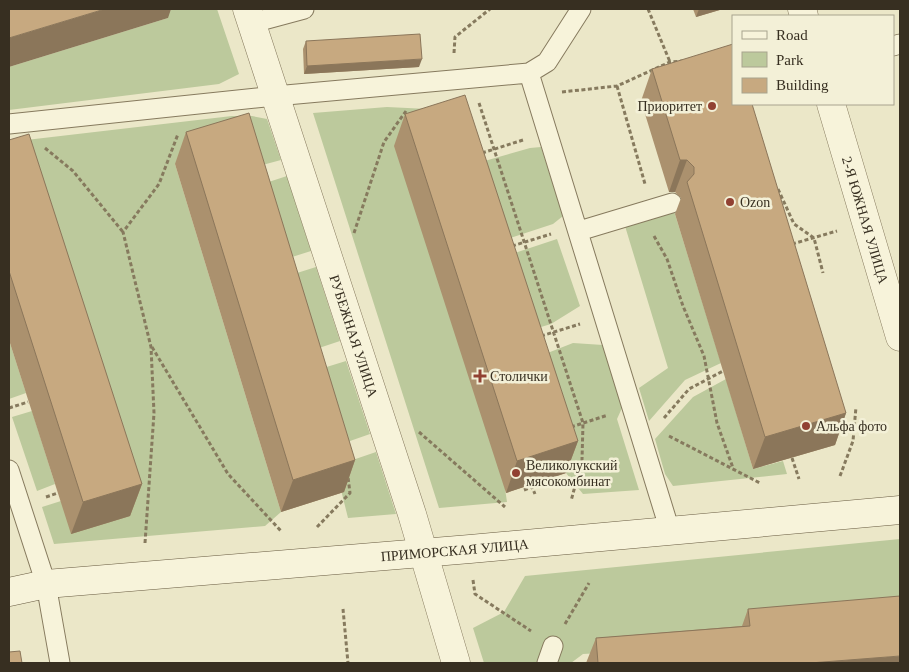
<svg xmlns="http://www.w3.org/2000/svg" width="909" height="672" viewBox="0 0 909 672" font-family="'Times New Roman',serif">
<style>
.green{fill:#bcc99c}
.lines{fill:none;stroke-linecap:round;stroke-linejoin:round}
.lane-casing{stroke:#867a5e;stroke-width:21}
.street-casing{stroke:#867a5e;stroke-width:29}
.secondary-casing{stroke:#685b41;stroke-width:29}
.path{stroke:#867a5e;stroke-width:3;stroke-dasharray:4 2.5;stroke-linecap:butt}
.lane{stroke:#f7f3da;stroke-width:19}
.street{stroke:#f7f3da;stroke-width:28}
.secondary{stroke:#f7f3da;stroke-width:28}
.wall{fill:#ab916e}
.shaded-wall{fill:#8b765a}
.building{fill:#c7a980;stroke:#8b765a}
.poi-dot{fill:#914132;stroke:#f3f0d7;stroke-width:2}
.labels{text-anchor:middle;stroke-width:5;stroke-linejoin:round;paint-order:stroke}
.poi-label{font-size:14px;fill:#372f21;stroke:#f3f0d7;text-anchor:start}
.street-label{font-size:14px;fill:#372f21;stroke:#f3f0d7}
</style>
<rect width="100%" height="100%" fill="#ebe7c8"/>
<!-- green -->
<path class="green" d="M165,9H217L239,74L219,84L9,110V67L168,18Z
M387,107L448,110L507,502L439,508L313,113Z
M232,116H252L267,119L281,160L247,169L175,164L281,512L265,526L54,544L42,507L61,501L9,142Z
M541,147L563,216L553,224L492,244L467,166L530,148Z
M287,176L311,251L273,263L250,188Z
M674,211L721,363L685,380L649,421L639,388L668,368L625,226Z
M557,239L580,306L551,324L521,333L497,259Z
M316,267L340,341L301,354L278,279Z
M9,340L26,393L9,399Z
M573,343L603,345L622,408L617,419L639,490L583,494L566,473L532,367L545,354Z
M346,361L370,434L330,448L307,373Z
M726,379L753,469L783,461L787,474L673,486L665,474L655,439L693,397Z
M32,411L55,484L37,491L12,417Z
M376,452L396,514L348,518L335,466Z
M900,539V615L707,647L583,654L571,663H484L473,628L504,612L525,576Z"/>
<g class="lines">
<defs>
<path id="lane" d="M252,23L304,9
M893,46L900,44
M529,73L670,531
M9,124L275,96L529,73L547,62L581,9
M579,231L672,203
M9,470L46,584L60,663
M547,663L553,646"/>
<g id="street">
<path id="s1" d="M247,9L412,514L456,663"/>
<path d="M802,9L804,16"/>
<path id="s2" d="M831,104L900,337"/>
</g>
<g id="secondary">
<path id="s3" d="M9,592L46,584L470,549L900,510"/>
</g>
</defs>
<!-- lane casing -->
<use href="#lane" class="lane-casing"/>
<!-- street casing -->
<use href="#street" class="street-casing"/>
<!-- secondary casing -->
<use href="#secondary" class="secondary-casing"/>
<!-- path -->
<path class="path" d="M648,9L670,62
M454,53L455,37L490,9
M617,86L645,184
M562,92L617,86L670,62L682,61
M479,103L583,423L582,460L571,501
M45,148L73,171L123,232
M482,153L523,140
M778,189L794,224L814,238L823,273
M354,233L384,142L406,111
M654,236L667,259L683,306L704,356L717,423L733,468
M792,244L837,231
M512,246L551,234
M541,336L580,324
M152,347L228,474L281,531
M9,408L28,402
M664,418L689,389L723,371
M571,427L608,415
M419,432L505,507
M669,436L760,483
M792,458L799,479
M840,476L853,441L856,407
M524,490L532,487L535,494
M46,497L58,493
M317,527L350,493L348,477
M145,543L154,413L151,347L123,232L159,184L178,134
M473,580L475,594L531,631
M343,609L348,663
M565,624L589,583"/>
<!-- lane -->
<use href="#lane" class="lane"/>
<!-- street -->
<use href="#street" class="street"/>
<!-- secondary -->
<use href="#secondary" class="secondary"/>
</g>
<!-- wall -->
<path class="wall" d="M693,9H723L696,17Z
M306,41L419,67L304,74L303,49Z
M652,69L846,413L835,445L753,469L675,214L681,198L675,192H669L641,101Z
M405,114L578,441L566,473L506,493L394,146Z
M186,132L355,460L344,492L281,512L175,164Z
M9,140L142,484L130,516L71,534L9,340Z
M748,609L900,663H586L596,638L742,626Z"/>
<!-- shaded-wall -->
<path class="shaded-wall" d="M105,9H171L168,18L9,67V38Z
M699,9H723L696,17Z
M422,59L419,67L304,74L307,66Z
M680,160H687L675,192H669Z
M846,413L835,445L753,469L765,437Z
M578,441L566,473L506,493L517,461Z
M355,460L344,492L281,512L293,480Z
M142,484L130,516L71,534L83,502Z
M900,656V663H810Z"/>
<!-- building -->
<path class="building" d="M9,9H105L9,38Z
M420,34L422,59L307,66L306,41Z
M733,44V104H752L846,413L765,437L687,182L694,174V167L687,160H680L652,69Z
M465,95L578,441L517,461L405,114Z
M249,113L355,460L293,480L186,132Z
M29,134L142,484L83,502L9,271V140Z
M900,596V656L810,663H598L596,638L750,626L748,609Z
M20,651L22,663H9V652Z"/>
<!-- markers -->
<g class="poi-dot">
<circle cx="712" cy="106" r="5"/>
<circle cx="730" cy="202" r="5"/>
<path d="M477.5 368.5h5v5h5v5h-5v5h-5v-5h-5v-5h5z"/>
<circle cx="806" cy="426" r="5"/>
<circle cx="516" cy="473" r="5"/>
</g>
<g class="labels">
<!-- poi labels -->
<g class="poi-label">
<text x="702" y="111" text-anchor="end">Приоритет</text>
<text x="740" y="207">Ozon</text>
<text x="490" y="381">Столички</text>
<text x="816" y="431">Альфа фото</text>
<text x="526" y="470">Великолукский<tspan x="526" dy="16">мясокомбинат</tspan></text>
</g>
<!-- street labels -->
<g class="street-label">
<text dy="5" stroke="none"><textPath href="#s2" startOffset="121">2-Я ЮЖНАЯ УЛИЦА</textPath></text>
<text dy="5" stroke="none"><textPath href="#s1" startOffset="344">РУБЕЖНАЯ УЛИЦА</textPath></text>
<text dy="5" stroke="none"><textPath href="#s3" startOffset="448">ПРИМОРСКАЯ УЛИЦА</textPath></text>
</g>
</g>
<!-- border -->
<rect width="909" height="672" fill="none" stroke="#372f21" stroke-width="20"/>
<!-- legend -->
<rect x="732" y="15" width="162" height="90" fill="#f3f0d7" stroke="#a8a38e"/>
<rect x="742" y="31" width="25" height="8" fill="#f7f3da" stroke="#a8a38e"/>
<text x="776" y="40" font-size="15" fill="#372f21">Road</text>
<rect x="742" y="52" width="25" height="15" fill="#bcc99c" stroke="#a8a38e"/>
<text x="776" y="65" font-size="15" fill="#372f21">Park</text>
<rect x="742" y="78" width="25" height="15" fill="#c7a980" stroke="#a8a38e"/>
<text x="776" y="90" font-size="15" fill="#372f21">Building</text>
</svg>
